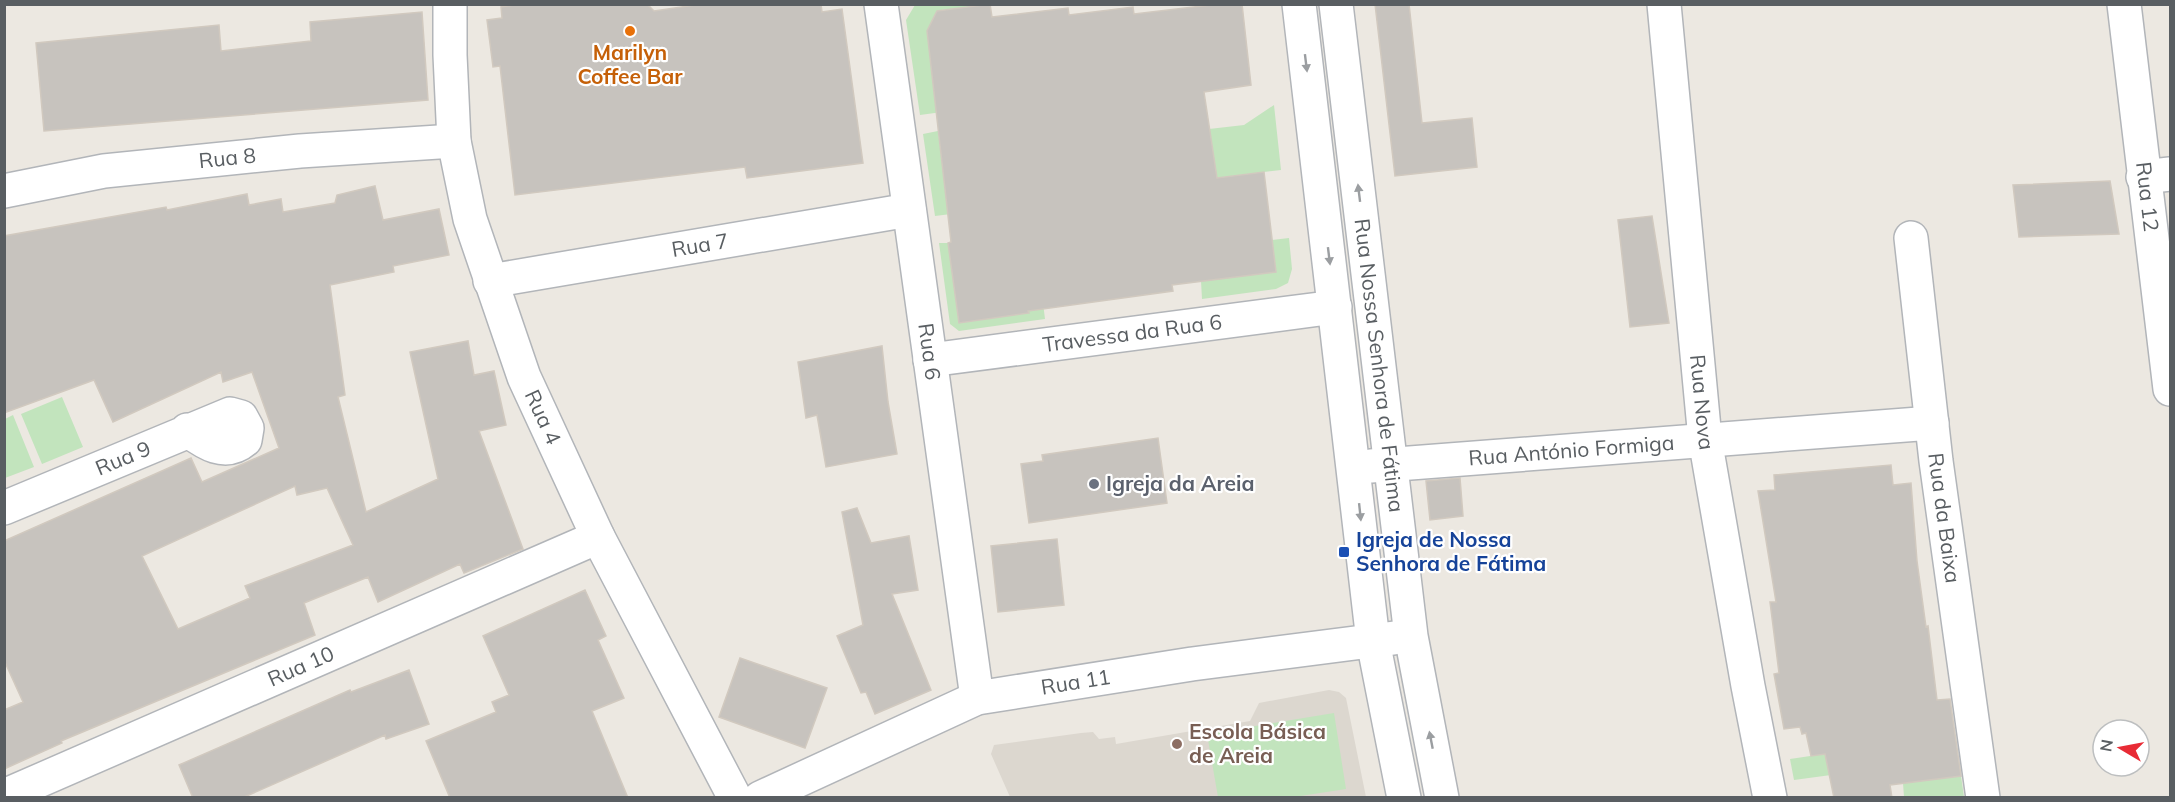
<svg xmlns="http://www.w3.org/2000/svg" width="2175" height="802" viewBox="0 0 2175 802" font-family="Mulish,sans-serif">
<style>
.education{fill:#dcd7cf}
.green{fill:#c2e4bd}
.building{fill:#c7c3be;stroke:#d1c9bf;stroke-width:1.5;fill-rule:evenodd}
.lines{fill:none;stroke-linecap:round;stroke-linejoin:round}
.minor-casing{stroke:#b2b5b9;stroke-width:36}
.minor{stroke:#fff;stroke-width:33}
.oneway{fill:#9b9ea1}
.food-dot{fill:#e8710a;stroke:#fff;stroke-width:2}
.worship-dot{fill:#6b7280;stroke:#fff;stroke-width:2}
.transit-dot{fill:#1a4fb4;stroke:#fff;stroke-width:2}
.education-dot{fill:#8d6e63;stroke:#fff;stroke-width:2}
.labels{text-anchor:middle;stroke-width:4.5;stroke-linejoin:round;paint-order:stroke}
.food-label{font-size:21px;font-weight:bold;fill:#c56008;stroke:#fff}
.street-label{font-size:21px;fill:#595e62;stroke:#fff}
.worship-label{font-size:21px;font-weight:bold;fill:#5b616d;stroke:#fff;text-anchor:start}
.transit-label{font-size:21px;font-weight:bold;fill:#164399;stroke:#fff;text-anchor:start}
.education-label{font-size:21px;font-weight:bold;fill:#785e54;stroke:#fff;text-anchor:start}
</style>
<rect width="100%" height="100%" fill="#ece8e1"/>
<!-- education -->
<path class="education" d="M1329,690L1339,692L1346,698L1366,797H1010L991,754L994,745L1081,733L1093,732L1099,739L1115,737L1116,744L1250,721L1259,703Z"/>
<!-- green -->
<path class="green" d="M915,5H989L941,10L936,13L932,21L935,43L979,107L920,115L906,20Z
M1274,105L1281,170L1191,181L1209,129L1244,125Z
M938,131L947,204L991,209L935,216L923,134Z
M1289,238L1292,269L1288,283L1276,289L1202,299L1201,281L1276,271L1272,240Z
M939,243H948L959,323L1029,313L1020,249L1036,247L1045,319L959,331L950,324Z
M62,397L83,447L42,464L21,414Z
M13,415L34,467L5,478V419Z
M1334,713L1346,789L1294,797H1218L1207,734Z
M1864,748L1868,770L1794,780L1790,759Z
M1961,776L1964,797H1904L1903,783Z"/>
<!-- building -->
<path class="building" d="M520,4H647L654,11L702,4H821L822,12L842,9L863,163L747,178L745,167L515,195L500,66L493,67L487,20L502,18L501,7Z
M990,4L992,17L1068,8L1069,15L1133,7L1134,14L1219,4H1242L1251,85L1204,92L1217,178L1264,172L1276,272L1172,285L1173,291L1028,311L1029,313L959,323L948,243L951,242L927,31L937,11Z
M1375,4H1409L1422,123L1472,118L1477,167L1395,176Z
M422,12L428,100L44,131L36,43L219,25L221,51L311,41L310,22Z
M2110,181L2119,234L2019,237L2013,185Z
M375,186L383,220L439,209L449,255L393,266L394,272L330,285L345,395L338,397L366,512L438,479L410,352L468,341L474,375L494,371L506,425L479,431L523,549L464,573L460,564L378,602L368,577L304,603L315,635L61,741L62,743L4,769V710L23,702L4,660V541L191,458L202,482L279,448L252,372L223,382L221,372L113,422L94,380L4,413V236L166,207L167,210L247,194L249,205L281,199L283,212L335,203L337,195ZM295,486L297,495L327,488L353,545L245,586L250,598L178,629L142,556Z
M1652,216L1669,323L1630,327L1618,220Z
M882,346L888,402L897,454L826,467L817,415L806,418L798,362Z
M1158,438L1167,503L1029,523L1021,464L1043,461L1042,455Z
M1891,465L1893,485L1911,483L1917,561L1926,627L1928,626L1937,700L1950,699L1961,776L1890,785L1892,798H1834L1825,754L1811,756L1806,733L1802,734L1800,727L1784,729L1774,674L1779,673L1770,602H1776L1758,491L1775,490L1774,475Z
M1460,478L1463,516L1430,520L1426,481Z
M857,508L871,543L909,536L918,590L892,594L931,690L875,714L866,692L861,693L837,636L863,625L842,512Z
M1057,539L1064,605L998,612L991,546Z
M585,590L606,636L598,640L624,698L592,711L628,798H450L426,741L496,712L492,702L509,695L483,636Z
M740,658L827,688L805,748L719,717Z
M409,670L429,724L386,739L385,735L242,798H193L179,765L350,690L351,692Z"/>
<g class="lines">
<defs>
<g id="minor">
<path id="s1" d="M450,4V55L454,141L470,219L524,377L598,537L735,798"/>
<path id="s2" d="M881,4L977,698"/>
<path d="M1299,4L1373,641L1404,798"/>
<path id="s3" d="M1336,4L1411,636L1442,798"/>
<path id="s4" d="M1664,4L1705,439L1748,686L1770,798"/>
<path id="s5" d="M2124,4L2170,389"/>
<path d="M2143,177L2170,174"/>
<path id="s6" d="M4,191L104,171L300,151L454,141"/>
<path id="s7" d="M1911,238L1936,461L1983,798"/>
<path id="s8" d="M490,281L909,210"/>
<path id="s9" d="M930,360L1335,307"/>
<path id="s10" d="M1371,466L1932,423"/>
<path id="s11" d="M4,508L230,414L241,417L247,428L245,440C225,457 205,443 187,430"/>
<path id="s12" d="M4,796L598,537"/>
<path id="s13" d="M760,798L977,698L1192,664L1394,638"/>
</g>
</defs>
<!-- minor casing -->
<use href="#minor" class="minor-casing"/>
<!-- minor -->
<use href="#minor" class="minor"/>
</g>
<!-- one-way arrows -->
<defs><path id="oneway-solid" d="M-6-.8H1V-3.2L6.5 0L1 3.2V.8H-6Z" transform="scale(1.5)"/></defs>
<g class="oneway">
<use href="#oneway-solid" transform="translate(1306 63) rotate(83)"/>
<use href="#oneway-solid" transform="translate(1359 193) rotate(-97)"/>
<use href="#oneway-solid" transform="translate(1329 256) rotate(83)"/>
<use href="#oneway-solid" transform="translate(1360 512) rotate(84)"/>
<use href="#oneway-solid" transform="translate(1431 740) rotate(-101)"/>
</g>
<!-- markers -->
<circle class="food-dot" cx="630" cy="31" r="6"/>
<circle class="worship-dot" cx="1094" cy="484" r="6"/>
<rect class="transit-dot" x="1338" y="546" width="12" height="12" rx="3"/>
<circle class="education-dot" cx="1177" cy="744" r="6"/>
<g class="labels">
<!-- food labels -->
<g class="food-label">
<text x="630" y="60">Marilyn<tspan x="630" dy="24">Coffee Bar</tspan></text>
</g>
<!-- street labels -->
<g class="street-label">
<text dy="7" stroke="none"><textPath href="#s6" startOffset="226">Rua 8</textPath></text>
<text dy="7" stroke="none"><textPath href="#s5" startOffset="194">Rua 12</textPath></text>
<text dy="7" stroke="none"><textPath href="#s8" startOffset="213">Rua 7</textPath></text>
<text dy="7" stroke="none"><textPath href="#s9" startOffset="204">Travessa da Rua 6</textPath></text>
<text dy="7" stroke="none"><textPath href="#s2" startOffset="351">Rua 6</textPath></text>
<text dy="7" stroke="none"><textPath href="#s3" startOffset="364">Rua Nossa Senhora de Fátima</textPath></text>
<text dy="7" stroke="none"><textPath href="#s4" startOffset="400">Rua Nova</textPath></text>
<text dy="7" stroke="none"><textPath href="#s1" startOffset="428">Rua 4</textPath></text>
<text dy="7" stroke="none"><textPath href="#s10" startOffset="201">Rua António Formiga</textPath></text>
<text dy="7" stroke="none"><textPath href="#s11" startOffset="129">Rua 9</textPath></text>
<text dy="7" stroke="none"><textPath href="#s7" startOffset="282">Rua da Baixa</textPath></text>
<text dy="7" stroke="none"><textPath href="#s12" startOffset="324">Rua 10</textPath></text>
<text dy="7" stroke="none"><textPath href="#s13" startOffset="339">Rua 11</textPath></text>
</g>
<!-- worship labels -->
<g class="worship-label">
<text x="1106" y="491">Igreja da Areia</text>
</g>
<!-- transit labels -->
<g class="transit-label">
<text x="1356" y="547">Igreja de Nossa<tspan x="1356" dy="24">Senhora de Fátima</tspan></text>
</g>
<!-- education labels -->
<g class="education-label">
<text x="1189" y="739">Escola Básica<tspan x="1189" dy="24">de Areia</tspan></text>
</g>
</g>
<!-- border -->
<rect width="2175" height="802" fill="none" stroke="#595e62" stroke-width="12"/>
<!-- north arrow -->
<g transform="translate(2121 748) rotate(280)"><circle r="28" fill="#ffffff" stroke="#bdbfc0" stroke-width="1.5"/>
<path d="M0-4.5L10 22L0 15L-10 22Z" fill="#e82b35"/>
<text y="-9" font-size="16" font-weight="bold" text-anchor="middle" fill="#595e62">N</text>
</g>
</svg>
